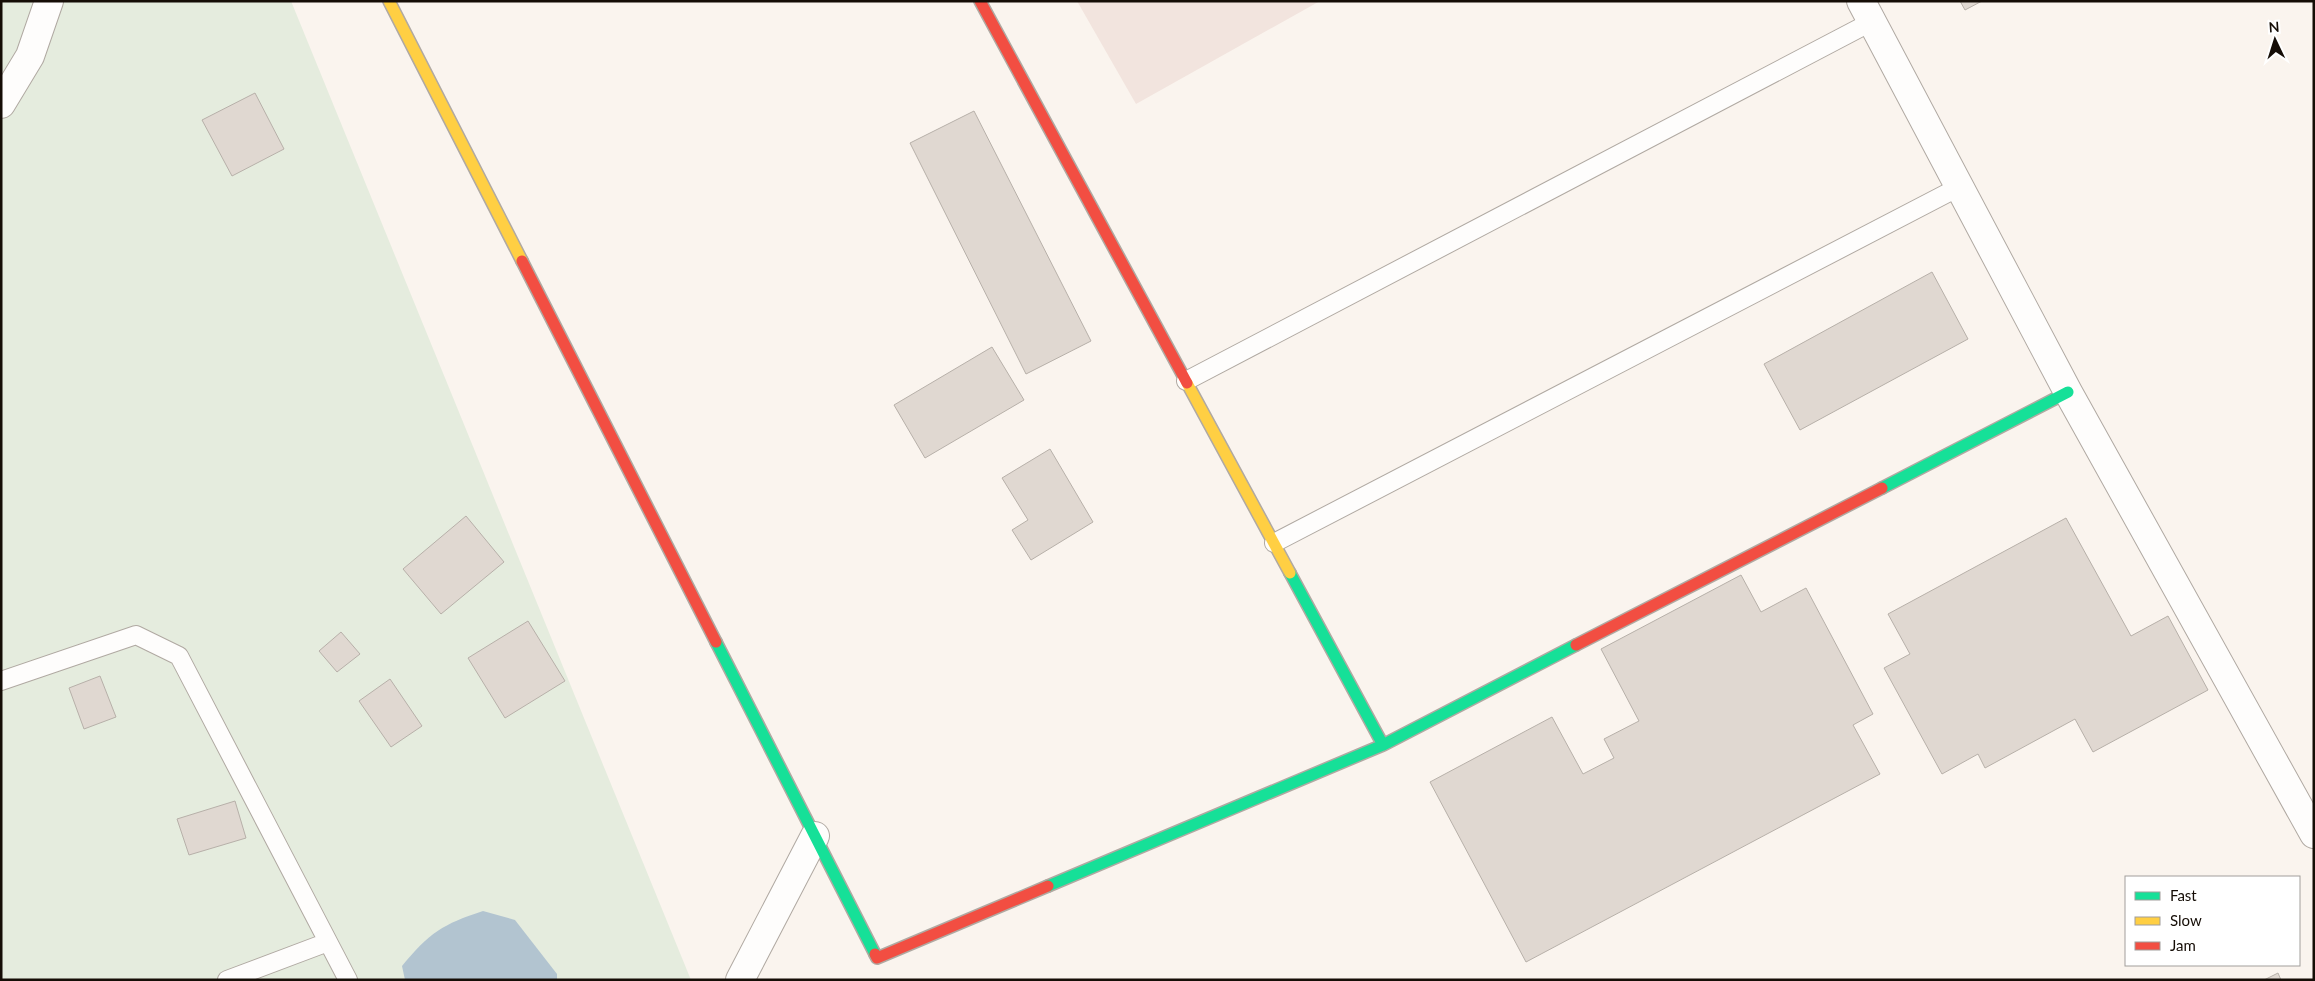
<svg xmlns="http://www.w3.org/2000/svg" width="2315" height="981" viewBox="0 0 2315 981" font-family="Lato,sans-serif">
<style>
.industrial{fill:#f2e4de}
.green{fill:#e5ecde}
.water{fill:#b2c4d0}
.building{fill:#e0d8d1;stroke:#b7b0a9}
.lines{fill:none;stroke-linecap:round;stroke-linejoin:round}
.lane-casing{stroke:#b0a9a2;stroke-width:20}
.street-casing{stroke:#b0a9a2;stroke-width:30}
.fast-casing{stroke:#b0a9a2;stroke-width:14}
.slow-casing{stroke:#b0a9a2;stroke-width:14}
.jam-casing{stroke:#b0a9a2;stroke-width:14}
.lane{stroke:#fefdfc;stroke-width:18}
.street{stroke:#fefdfc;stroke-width:28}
.fast{stroke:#16e098;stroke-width:11}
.slow{stroke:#ffcf43;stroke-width:11}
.jam{stroke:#f24e42;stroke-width:11}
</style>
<rect width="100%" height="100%" fill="#faf4ee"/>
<!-- industrial -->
<path class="industrial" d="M1077,1H1320L1136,104Z"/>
<!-- green -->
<path class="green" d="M1,1H291L691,980H1Z"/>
<!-- water -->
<path class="water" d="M483,911L515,920L557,974V980H405L402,966C429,933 443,924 483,911Z"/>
<!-- building -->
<path class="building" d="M1960,1H1982L1965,10Z
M255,93L284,149L232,176L202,120Z
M974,111L1091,341L1026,374L910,143Z
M1932,272L1968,339L1800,430L1764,364Z
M992,347L1024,400L925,458L894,405Z
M1050,449L1093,522L1031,560L1012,530L1028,520L1002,478Z
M466,516L504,562L441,614L403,569Z
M2066,518L2131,636L2168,616L2208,690L2093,752L2075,719L1985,768L1978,754L1942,774L1884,668L1910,654L1888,614Z
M1741,575L1761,612L1806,588L1873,714L1853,725L1880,774L1526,962L1430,782L1552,717L1583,774L1614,758L1604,739L1639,721L1601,649Z
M528,621L565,681L505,718L468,658Z
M341,632L360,654L337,672L319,651Z
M100,676L116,717L84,729L69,688Z
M390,679L422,726L391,747L359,701Z
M235,801L246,838L189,855L177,819Z
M2278,973L2281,980H2264Z"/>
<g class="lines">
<defs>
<path id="lane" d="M1186,381L1871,22
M1274,543L1959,187
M1,681L136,635L179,656L348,980
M227,980L328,942"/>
<path id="street" d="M1861,1L2068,392L2314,834
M1,104L30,56L49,1
M740,980L815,836"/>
<path id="fast" d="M1882,488L2068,392
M1290,573L1383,745L1576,645
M716,642L875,954
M1048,886L1383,745"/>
<path id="slow" d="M389,1L522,261
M1187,383L1290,573"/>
<path id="jam" d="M980,1L1187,383
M522,261L716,642
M1576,645L1882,488
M875,954L877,958L1048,886"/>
</defs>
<!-- lane casing -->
<use href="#lane" class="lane-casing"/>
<!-- street casing -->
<use href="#street" class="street-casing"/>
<!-- fast casing -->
<use href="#fast" class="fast-casing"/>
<!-- slow casing -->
<use href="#slow" class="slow-casing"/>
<!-- jam casing -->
<use href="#jam" class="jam-casing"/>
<!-- lane -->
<use href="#lane" class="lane"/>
<!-- street -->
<use href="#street" class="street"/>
<!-- fast -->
<use href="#fast" class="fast"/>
<!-- slow -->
<use href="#slow" class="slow"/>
<!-- jam -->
<use href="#jam" class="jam"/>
</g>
<!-- border -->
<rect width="2315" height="981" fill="none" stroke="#150d06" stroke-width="5"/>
<!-- legend -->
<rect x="2125" y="876" width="175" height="90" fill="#ffffff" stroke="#a19e9b"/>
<rect x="2135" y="892" width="25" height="8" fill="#16e098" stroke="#a19e9b"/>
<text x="2170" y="901" font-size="15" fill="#150d06">Fast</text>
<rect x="2135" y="917" width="25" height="8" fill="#ffcf43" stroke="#a19e9b"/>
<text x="2170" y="926" font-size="15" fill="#150d06">Slow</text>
<rect x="2135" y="942" width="25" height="8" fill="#f24e42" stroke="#a19e9b"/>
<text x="2170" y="951" font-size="15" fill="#150d06">Jam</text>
<!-- north arrow -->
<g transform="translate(2275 40) rotate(356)" stroke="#ffffff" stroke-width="4" paint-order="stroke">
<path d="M0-4L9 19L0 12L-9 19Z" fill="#150d06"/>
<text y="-8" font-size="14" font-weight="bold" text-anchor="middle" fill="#150d06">N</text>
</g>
</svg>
